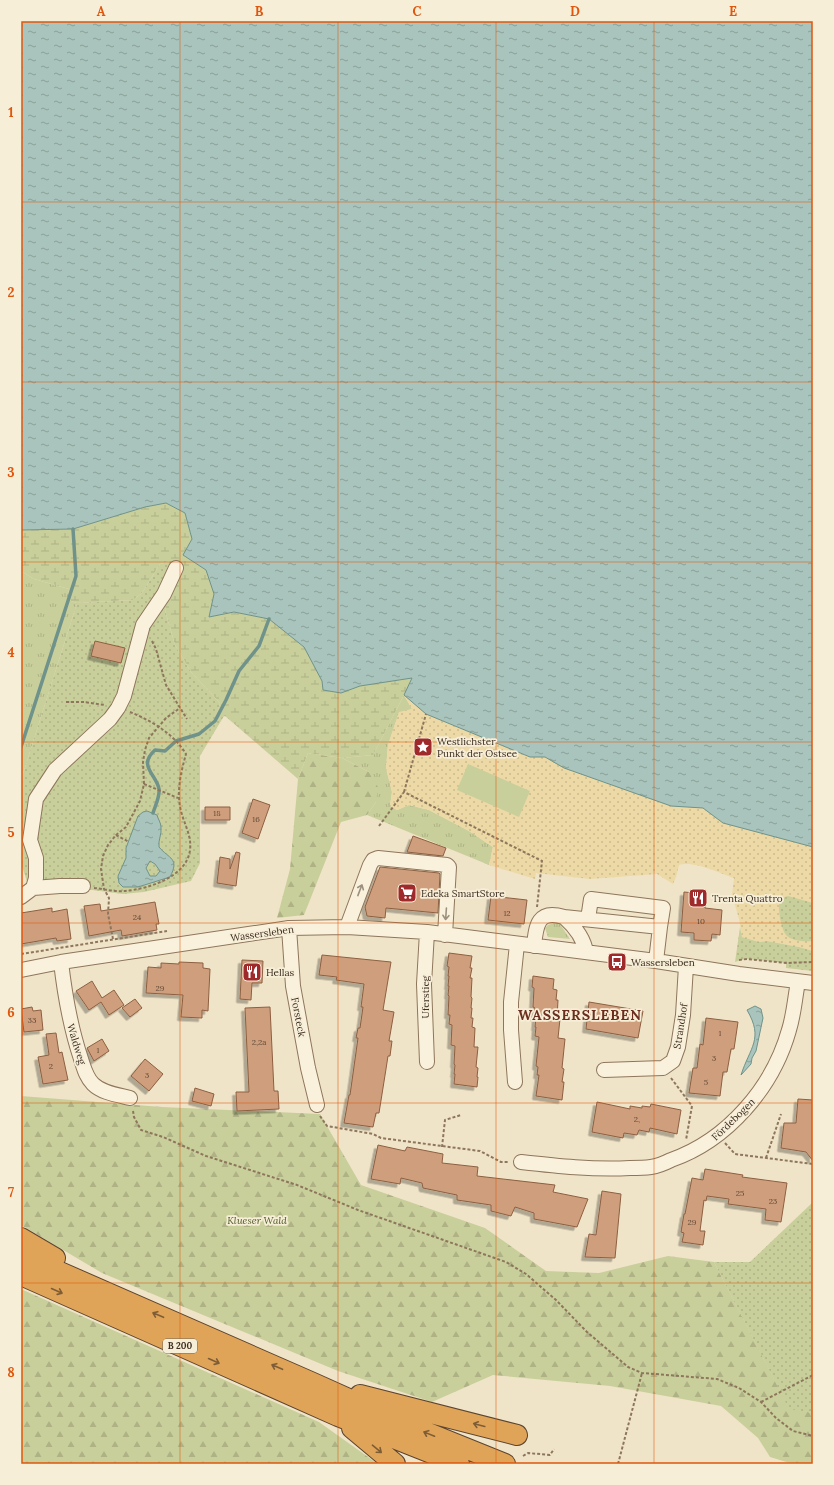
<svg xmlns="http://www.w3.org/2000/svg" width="834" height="1485" viewBox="0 0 834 1485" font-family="Lora,serif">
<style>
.grass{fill:url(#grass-tufts)}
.forest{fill:url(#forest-firs)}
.wetland{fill:url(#wetland-marsh)}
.sand{fill:url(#sand-dots)}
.park{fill:url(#park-dots)}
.pitch{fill:#c9cf9b}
.water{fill:url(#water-ripples);stroke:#6f938a;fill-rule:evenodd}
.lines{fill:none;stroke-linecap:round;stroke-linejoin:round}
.stream{stroke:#6f938a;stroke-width:3.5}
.building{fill:#cf9f7d;stroke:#8d5f41;filter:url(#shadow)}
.minor-casing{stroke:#8d765c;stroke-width:16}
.highway-casing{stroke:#5b4430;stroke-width:22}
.path{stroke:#8d765c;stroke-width:2;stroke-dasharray:3 2;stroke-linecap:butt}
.minor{stroke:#faf1dc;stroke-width:14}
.highway{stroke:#e0a458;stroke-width:20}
.oneway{stroke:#9c907e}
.oneway2{stroke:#7e5d36}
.grid{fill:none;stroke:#df570d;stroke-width:1;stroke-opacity:0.55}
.labels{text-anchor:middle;stroke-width:3.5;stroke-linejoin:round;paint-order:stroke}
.number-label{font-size:8px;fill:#624a37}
.shield{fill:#f7eed8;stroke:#756857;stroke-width:1}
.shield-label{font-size:9px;font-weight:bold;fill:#3d2e20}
.poi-label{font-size:10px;fill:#3d2e20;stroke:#f7eed8;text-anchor:start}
.street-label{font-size:10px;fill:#3d2e20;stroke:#f7eed8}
.park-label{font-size:10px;font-style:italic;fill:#4d5a26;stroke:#f7eed8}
.district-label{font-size:14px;font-weight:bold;letter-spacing:1px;fill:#6b2e1e;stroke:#f7eed8}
.neatline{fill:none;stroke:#df570d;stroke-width:1.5}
.grid-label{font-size:13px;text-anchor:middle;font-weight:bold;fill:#df570d}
</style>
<defs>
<pattern id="grass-tufts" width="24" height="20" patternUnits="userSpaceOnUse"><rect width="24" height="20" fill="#c9cf9b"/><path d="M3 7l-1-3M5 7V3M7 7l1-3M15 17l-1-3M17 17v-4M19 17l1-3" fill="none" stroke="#aeb285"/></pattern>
<pattern id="forest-firs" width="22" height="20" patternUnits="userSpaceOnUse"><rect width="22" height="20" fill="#c9cf9b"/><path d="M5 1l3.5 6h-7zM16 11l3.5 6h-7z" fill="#aeb285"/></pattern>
<pattern id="wetland-marsh" width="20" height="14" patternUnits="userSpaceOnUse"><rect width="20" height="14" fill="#c9cf9b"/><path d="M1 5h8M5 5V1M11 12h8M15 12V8" fill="none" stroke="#aeb285"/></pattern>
<pattern id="sand-dots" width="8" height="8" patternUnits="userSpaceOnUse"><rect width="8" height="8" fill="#ecd9a5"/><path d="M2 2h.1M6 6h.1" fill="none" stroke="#cbbb8e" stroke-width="1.8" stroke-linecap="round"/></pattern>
<pattern id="park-dots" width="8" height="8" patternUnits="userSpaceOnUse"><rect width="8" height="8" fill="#c9cf9b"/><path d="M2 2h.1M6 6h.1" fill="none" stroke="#aeb285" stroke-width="1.8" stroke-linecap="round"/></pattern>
<pattern id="water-ripples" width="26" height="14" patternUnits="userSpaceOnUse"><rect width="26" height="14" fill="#a9c4bc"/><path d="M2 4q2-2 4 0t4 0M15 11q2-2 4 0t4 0" fill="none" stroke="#8ba098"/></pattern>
<filter id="shadow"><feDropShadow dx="-3.5" dy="3.5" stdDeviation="0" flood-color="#0004"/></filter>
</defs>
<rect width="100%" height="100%" fill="#f0e4c8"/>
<!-- grass -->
<path class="grass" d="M21,571L34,579L69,589L68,600L77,603L21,780Z
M404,695L412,709L399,713L388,745L386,768L392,792L390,806L397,810L409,805L429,810L469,831L493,847L489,865L367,815L376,802L369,772L342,758L373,755Z
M557,922L560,924L570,939L548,937L545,928L548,925Z"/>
<!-- forest -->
<path class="forest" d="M308,753L342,758L369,772L378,787L376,802L367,815L341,822L304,915L277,918L290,869L298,779Z
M21,1096L162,1107L320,1114L361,1185L485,1228L546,1271L599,1273L668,1256L714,1262L789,1408L813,1413V1464H793L770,1457L758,1438L721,1406L610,1386L493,1375L432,1402L338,1371L102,1273L21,1225Z
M21,1289L319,1422L378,1464H21Z"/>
<!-- wetland -->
<path class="wetland" d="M166,503L185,513L192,539L183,555L206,570L215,594L209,616L234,612L269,619L304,647L410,668L813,847L703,808L671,806L564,768L545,757L426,714L404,695L373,755L342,758L308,753L298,779L225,716L215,721L220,703L191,672L175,645L165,610L167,592L179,568L171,561L160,564L142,593L133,600L77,603L68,600L69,589L34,579L21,571V530L73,529L145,507Z"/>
<!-- sand -->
<path class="sand" d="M404,695L426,714L530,757H545L564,768L671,806L703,808L723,823L813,847V951L799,947L767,941L759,942L742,937L739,919L732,895L734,878C720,873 693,860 679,865L676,877L673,884L657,874L590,879L536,873L535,879L489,865L493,847L469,831L429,810L409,805L397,810L390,806L392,792L386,768L388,745L399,712L412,709Z"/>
<!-- park -->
<path class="park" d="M171,561L179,568L167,592L165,610L175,645L191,672L220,703L215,721L224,716L200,756V863L191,881L144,892L123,894L84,889L30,891L21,863V780L77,603L133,600L142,593L160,564Z
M788,896L813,903V941C805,942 791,941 786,935C781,929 777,907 780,901C782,898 785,897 788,896Z
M740,927L742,937L759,942L767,941L799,947L813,951V971L786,968V963L747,959L741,960L735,962Z
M813,1202V1413L789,1409L714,1262H750Z"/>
<!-- pitch -->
<path class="pitch" d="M468,764L530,791L519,817L457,790Z"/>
<!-- water -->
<path class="water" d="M21,21H813V847L723,823L703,808L671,806L564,768L545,757H530L426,714L404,695L412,678L360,686L341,693L323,690L322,681L304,647L269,619L234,612L209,617L214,594L206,570L183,555L192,539L185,513L166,503L145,507L73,529L21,530Z
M147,811L157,815C158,819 161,823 161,827C162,834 158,840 159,847C169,859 180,858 170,877L138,887H123L119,883L118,876L126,858V848L138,816L143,812ZM150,861L155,864L160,871L156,876H150L146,868Z
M755,1006L761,1009L763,1018L756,1051L752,1058L751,1064L741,1075C750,1047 764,1039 747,1010Z"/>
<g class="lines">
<!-- stream -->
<path class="stream" d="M21,747L76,576L73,529
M153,813C155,806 160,797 159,789C157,775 137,766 155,750L165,751L176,741L199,734L215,721L226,700L239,671L259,646L269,619"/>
</g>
<!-- building -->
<path class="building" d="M95,641L125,648L121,663L91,656Z
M253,799L270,805L258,839L242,833Z
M205,807H230V820H205Z
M413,836L446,848L443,856L407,852Z
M236,852L240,853L236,886L217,883L220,857L230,859V869Z
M380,867L439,873L440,874L438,913L386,908L385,918L367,916L365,907Z
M684,892L706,894L705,908L722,910L720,935L712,934L711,941L694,940V933L681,932Z
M491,896L527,900L524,924L488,920Z
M155,902L159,924H156L157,930L122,936L121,930L89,936L84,906L100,904L101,911Z
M52,908V912L67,909L71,939L57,941L56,938L21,944V913Z
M449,953L472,956L470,968H472L470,978H472L471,997L472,998L471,1008H472L471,1018H473L472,1027L475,1028L474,1047H478L476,1067L478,1068L477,1077H478L477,1087L454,1084L455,1074H454L455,1065L454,1064L455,1046L451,1045L452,1025L449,1024L450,1015H448L449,996L448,995L449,986H448L449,976H448L449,967L447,966Z
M322,955L391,962L383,1010L394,1012L389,1041H392L390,1056H388L386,1069L379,1113H376L373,1127L344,1123L349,1095H350L358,1038H356L358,1028H360L363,1007H361L364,984L336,980L337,977L319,975Z
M242,960L263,961L262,983H252L251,1000L240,999Z
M179,962L203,963V968L210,969L208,1011L202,1010V1018L181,1017L183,995L146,993L148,967L161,968V963L179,964Z
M533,976L554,979L553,989L557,990L556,1000H558L557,1019H560L558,1038L565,1039L562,1068L564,1069L562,1082H564L562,1100L536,1096L539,1075H537L538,1067L536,1066L539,1037L535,1036L536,1027H535L536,1017H534L535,1008L533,1007L534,988L532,987Z
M92,981L102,998L114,990L124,1005L109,1015L101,1002L89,1010L76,991Z
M135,999L142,1008L130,1017L122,1008Z
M589,1002L643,1011L638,1038L586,1029Z
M32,1007L33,1011L41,1010L43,1030L24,1032L21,1009Z
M270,1007L274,1091H278L279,1109L237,1111L236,1092H249L245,1008Z
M706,1018L738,1022L734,1049H731L727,1072H723L720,1096L689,1093L693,1068H697L700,1044L703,1045Z
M56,1033L59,1053L62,1052L68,1080L43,1084L38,1057L49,1055L46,1034Z
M102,1039L109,1051L94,1061L87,1048Z
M145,1059L163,1074L149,1091L131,1076Z
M195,1088L214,1094L211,1106L192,1101Z
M798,1099L813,1100V1161L806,1152L781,1148L784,1123H796Z
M597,1102L630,1109V1106L642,1108V1106L650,1107L651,1104L681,1110L677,1134L650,1128L649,1132L639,1130L637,1135L624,1133L623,1138L592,1132Z
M378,1145L405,1151L407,1147L443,1154L442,1163L478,1167L477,1176L555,1185L553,1192L588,1199L577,1227L534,1219V1213L515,1207L511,1216L491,1211V1205L457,1200V1195L423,1188L422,1183L401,1178L400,1184L371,1179Z
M705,1169L743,1175L742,1177L787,1183L781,1222L765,1220L766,1209L728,1204L729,1199L707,1196L706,1201L704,1200L700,1231H705L703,1245L682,1242L684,1233L681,1232L684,1214H685L692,1178L703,1180Z
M602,1191L621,1194L615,1258L585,1257L589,1234L596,1235Z"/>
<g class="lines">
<defs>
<path id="minor" d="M33,888L36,878V858L30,840L36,799L55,770L110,719L118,708L124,696L143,625L164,594L176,568
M21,897L33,888L60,886H83
M564,917C574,926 584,939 586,952
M588,919L591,899L663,908L660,927
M347,927L370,865L373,860L378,858L447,865L449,867L445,935
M289,928L293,986L308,1068L317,1105
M427,932L424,984L427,1062
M534,946C536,925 538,909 564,917L660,927L656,961
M61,962C65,997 70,1026 81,1059C84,1068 86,1077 93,1084C102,1093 118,1095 130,1098
M21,970L61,962L289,928L347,927L427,932L656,961L739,974L813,983
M604,1070L663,1068L673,1061L678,1047L683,1015L686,966
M515,1082L511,1030V1002L517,944
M521,1162C557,1166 593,1170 630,1168C637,1168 644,1168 651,1167C658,1166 665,1163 671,1160C728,1140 773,1087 789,1030C794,1014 795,997 798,982"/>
<path id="highway" d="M21,1238L55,1258
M21,1255L313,1383L391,1418L505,1464
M21,1275L338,1416L459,1464
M360,1395L517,1435
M352,1428L395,1464"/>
</defs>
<!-- minor casing -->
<use href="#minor" class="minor-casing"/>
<!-- highway casing -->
<use href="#highway" class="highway-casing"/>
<!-- path -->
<path class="path" d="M152,641L156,649L166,685L187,719
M66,702H84L105,705
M144,784L178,798
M404,792L426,714
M379,826L404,792L542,861L537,907
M116,835L129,842
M94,888C104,889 115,892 125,891C148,889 187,877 190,850C192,836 184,824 181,811C176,792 181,772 186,754C174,734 152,721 130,712
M113,939L108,914L109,898L104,889L101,869L103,856L108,845L116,835L126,827L140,801L144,784L143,762L145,750L149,738L166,718L180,708
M21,954L167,931
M739,960L747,959L786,963L813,962
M671,1078L692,1106L686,1140
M133,1111L134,1117L141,1130L163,1137L206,1156L297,1185L358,1210L506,1262L526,1274L556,1300L587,1332L628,1367L642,1373L717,1379L739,1388L761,1402L776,1418L793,1431L813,1436
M320,1116L327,1126L373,1134L381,1138L480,1151L501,1162H509
M725,1143L735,1154L813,1164
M442,1147L445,1120L461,1115
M766,1158L781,1114
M761,1402L813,1375
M523,1456L528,1453L550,1455L554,1449
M618,1464L642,1373"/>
<!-- minor -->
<use href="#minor" class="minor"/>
<!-- highway -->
<use href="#highway" class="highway"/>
</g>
<!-- one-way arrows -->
<defs><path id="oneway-shaft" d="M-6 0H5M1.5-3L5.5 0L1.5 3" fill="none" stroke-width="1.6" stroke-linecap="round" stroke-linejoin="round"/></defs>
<g class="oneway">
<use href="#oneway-shaft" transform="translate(360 890) rotate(-69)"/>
<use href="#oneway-shaft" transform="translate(446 914) rotate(94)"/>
</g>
<g class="oneway2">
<use href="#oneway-shaft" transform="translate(57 1291) rotate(24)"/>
<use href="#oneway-shaft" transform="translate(158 1315) rotate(-157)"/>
<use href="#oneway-shaft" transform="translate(214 1361) rotate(24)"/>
<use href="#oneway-shaft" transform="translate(277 1367) rotate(-157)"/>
<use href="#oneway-shaft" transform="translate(479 1425) rotate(-165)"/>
<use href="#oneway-shaft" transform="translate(429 1434) rotate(-158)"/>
<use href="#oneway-shaft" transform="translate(377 1449) rotate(40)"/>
</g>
<!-- grid -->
<path class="grid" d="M180,21V1464M338,21V1464M496,21V1464M654,21V1464M21,202H813M21,382H813M21,562H813M21,742H813M21,923H813M21,1103H813M21,1283H813"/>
<!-- icons -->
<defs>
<symbol id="sight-square" viewBox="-11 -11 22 22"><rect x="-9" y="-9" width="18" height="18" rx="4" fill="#9e2a2b" stroke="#f7eed8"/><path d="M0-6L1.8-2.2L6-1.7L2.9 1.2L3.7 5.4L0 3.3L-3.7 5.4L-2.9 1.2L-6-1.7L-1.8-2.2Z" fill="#fff"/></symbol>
<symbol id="supermarket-square" viewBox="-11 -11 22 22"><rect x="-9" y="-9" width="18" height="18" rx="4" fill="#9e2a2b" stroke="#f7eed8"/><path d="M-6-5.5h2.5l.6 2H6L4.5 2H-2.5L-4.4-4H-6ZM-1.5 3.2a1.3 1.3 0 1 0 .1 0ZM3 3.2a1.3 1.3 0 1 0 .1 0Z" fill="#fff"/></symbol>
<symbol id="restaurant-square" viewBox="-11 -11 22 22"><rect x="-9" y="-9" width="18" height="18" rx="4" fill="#9e2a2b" stroke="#f7eed8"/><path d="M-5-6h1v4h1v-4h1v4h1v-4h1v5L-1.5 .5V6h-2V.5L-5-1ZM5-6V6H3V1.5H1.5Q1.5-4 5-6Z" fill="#fff"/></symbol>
<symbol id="bus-square" viewBox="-11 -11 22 22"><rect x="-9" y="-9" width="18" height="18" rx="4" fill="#9e2a2b" stroke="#f7eed8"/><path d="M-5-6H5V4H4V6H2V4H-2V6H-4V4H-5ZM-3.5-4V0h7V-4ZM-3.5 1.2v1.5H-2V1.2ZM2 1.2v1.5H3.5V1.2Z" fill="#fff"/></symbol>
</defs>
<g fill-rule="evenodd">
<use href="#sight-square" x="412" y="736" width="22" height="22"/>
<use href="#supermarket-square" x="396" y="882" width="22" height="22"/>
<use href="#restaurant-square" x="687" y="887" width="22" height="22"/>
<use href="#bus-square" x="606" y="951" width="22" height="22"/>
<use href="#restaurant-square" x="241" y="961" width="22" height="22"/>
</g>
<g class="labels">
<!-- number labels -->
<g class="number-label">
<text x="217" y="816">18</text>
<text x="256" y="822">16</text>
<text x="507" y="916">12</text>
<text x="137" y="920">24</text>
<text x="701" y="924">10</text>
<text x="160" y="991">29</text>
<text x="32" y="1023">33</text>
<text x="720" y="1036">1</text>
<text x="259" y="1045">2,2a</text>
<text x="98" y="1053">1</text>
<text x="714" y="1061">3</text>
<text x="51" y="1069">2</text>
<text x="147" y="1078">3</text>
<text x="706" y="1085">5</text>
<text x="637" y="1122">2,</text>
<text x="740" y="1196">25</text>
<text x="773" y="1204">23</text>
<text x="692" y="1225">29</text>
</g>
<!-- shield labels -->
<rect class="shield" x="163" y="1339" width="34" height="14" rx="3"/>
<g class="shield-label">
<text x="180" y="1349">B 200</text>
</g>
<!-- poi labels -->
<g class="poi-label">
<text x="437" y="745">Westlichster<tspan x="437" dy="12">Punkt der Ostsee</tspan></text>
<text x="421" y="897">Edeka SmartStore</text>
<text x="712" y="902">Trenta Quattro</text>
<text x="631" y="966">Wassersleben</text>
<text x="266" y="976">Hellas</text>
</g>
<!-- street labels -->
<g class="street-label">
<text transform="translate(262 933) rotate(-8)" y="4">Wassersleben</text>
<text transform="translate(425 997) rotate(-90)" y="4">Uferstieg</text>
<text transform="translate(299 1017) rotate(79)" y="4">Forsteck</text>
<text transform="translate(680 1026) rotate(-81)" y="4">Strandhof</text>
<text transform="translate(77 1044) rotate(73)" y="4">Waldweg</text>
<text transform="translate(733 1119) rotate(-44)" y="4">Fördebogen</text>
</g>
<!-- park labels -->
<g class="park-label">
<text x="257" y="1224">Klueser Wald</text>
</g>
<!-- district labels -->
<g class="district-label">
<text x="580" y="1020">WASSERSLEBEN</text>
</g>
</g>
<!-- border -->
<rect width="834" height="1485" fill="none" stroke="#f7eed8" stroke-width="44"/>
<rect x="22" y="22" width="790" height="1441" class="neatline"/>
<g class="grid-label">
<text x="101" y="16">A</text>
<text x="259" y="16">B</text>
<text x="417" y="16">C</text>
<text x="575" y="16">D</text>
<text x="733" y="16">E</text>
<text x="11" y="117">1</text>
<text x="11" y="297">2</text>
<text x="11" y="477">3</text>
<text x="11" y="657">4</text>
<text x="11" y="837">5</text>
<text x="11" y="1017">6</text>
<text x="11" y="1197">7</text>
<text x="11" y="1377">8</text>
</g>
</svg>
